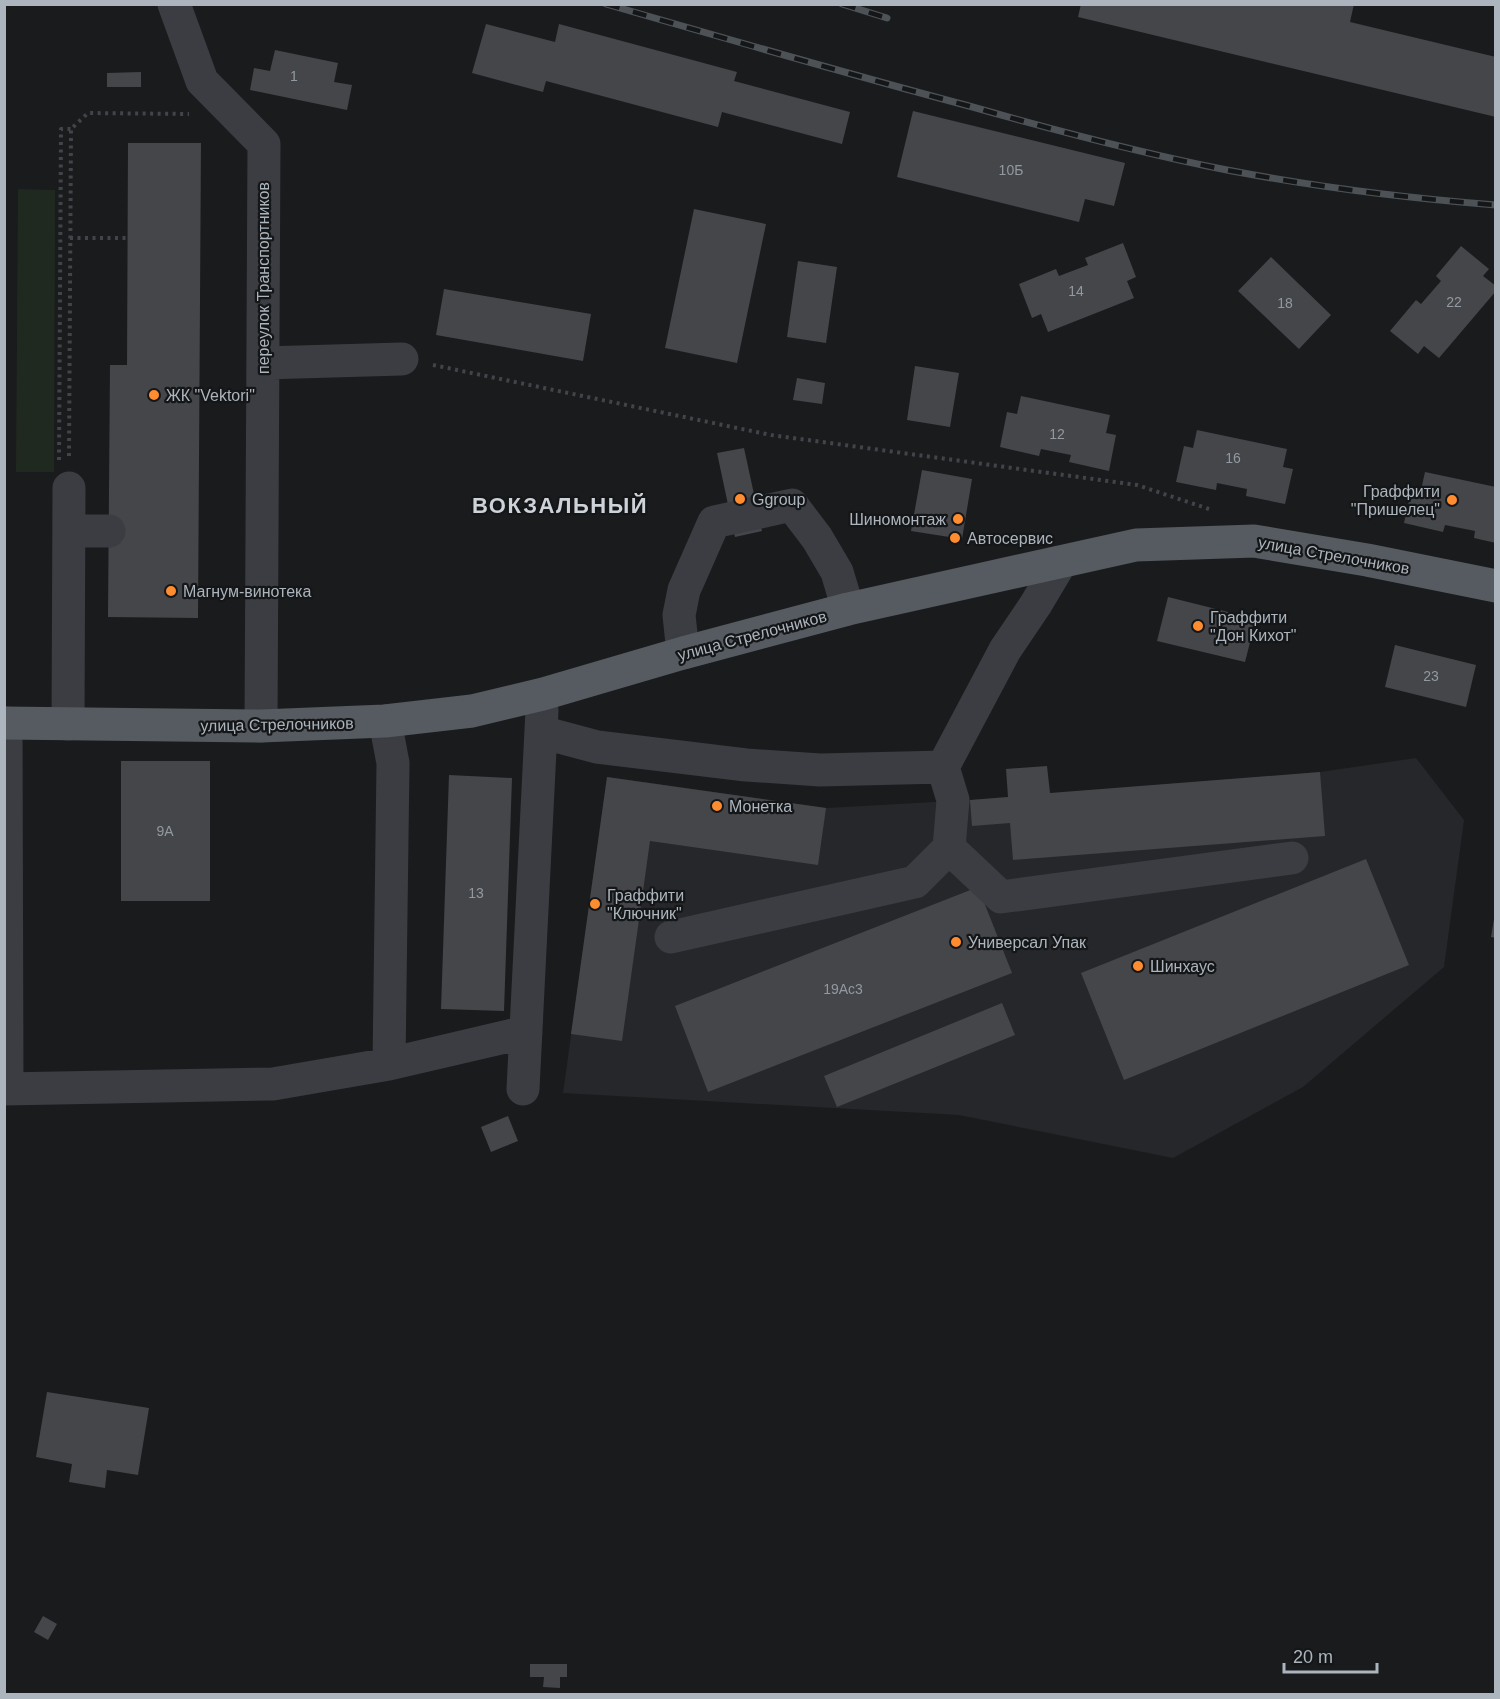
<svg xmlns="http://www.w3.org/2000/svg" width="1500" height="1699" viewBox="0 0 1500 1699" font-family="Arial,sans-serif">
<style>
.built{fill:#26272a}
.green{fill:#20291f}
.building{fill:#44464a}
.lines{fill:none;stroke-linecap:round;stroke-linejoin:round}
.path{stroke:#414549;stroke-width:4;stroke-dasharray:3 4.5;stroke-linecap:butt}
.minor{stroke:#3b3d42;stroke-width:33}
.major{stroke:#565b61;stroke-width:33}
.rail-casing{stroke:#4d5257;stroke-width:7}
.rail{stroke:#151618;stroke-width:4.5;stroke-dasharray:14;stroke-linecap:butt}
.poi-dot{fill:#ff8d30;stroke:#151618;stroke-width:2}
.labels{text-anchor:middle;stroke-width:4.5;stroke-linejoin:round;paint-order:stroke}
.number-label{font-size:14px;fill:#9299a0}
.street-label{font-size:16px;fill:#acb5bd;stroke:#151618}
.poi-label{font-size:16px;fill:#acb5bd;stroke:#151618;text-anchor:start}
.district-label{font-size:22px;font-weight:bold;letter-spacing:1.5px;fill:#cdd3d9;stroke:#151618}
</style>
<rect width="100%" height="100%" fill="#1a1b1d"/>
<!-- built -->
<path class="built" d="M1416,758L1464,820L1444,967L1303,1087L1173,1158L959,1115L563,1093L607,777L827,808L970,800L1320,772Z"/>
<!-- green -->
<path class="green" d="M18,189L55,190L54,472H16Z"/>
<!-- building -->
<path class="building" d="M1081,4H1354L1350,22L1496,57V117L1078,17Z
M486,24L555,42L559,24L737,72L734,81L850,112L842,144L722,112L718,127L546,81L543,92L472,73Z
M275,50L338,63L334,82L352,85L347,110L250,90L254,68L270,71Z
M141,72V87H107V73Z
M913,111L1125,163L1114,206L1085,199L1079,222L897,177Z
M128,143H201L198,618L108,617L110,365H127Z
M694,209L766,224L737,363L665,348Z
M1123,243L1136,277L1127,281L1134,298L1048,332L1041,314L1032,318L1019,284L1056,269L1059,276L1088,265L1085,258Z
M1461,246L1489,269L1483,276L1496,286V291L1439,358L1424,346L1418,354L1390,331L1416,300L1421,304L1441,281L1436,276Z
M1271,257L1331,315L1299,349L1238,291Z
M798,261L837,267L826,343L787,337Z
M444,289L591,314L583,361L436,335Z
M915,366L959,373L950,427L907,420Z
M797,378L825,383L822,404L793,400Z
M1021,396L1110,415L1106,433L1116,435L1109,471L1069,462L1071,455L1041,449L1039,456L1000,447L1007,412L1017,414Z
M1197,430L1287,449L1283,467L1293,469L1285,504L1246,496L1247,489L1217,483L1216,490L1176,482L1184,446L1193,448Z
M744,448L762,531L735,537L717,453Z
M922,470L972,479L962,539L911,531Z
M1425,472L1496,487V543L1474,538L1475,531L1445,525L1443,532L1404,523L1412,488L1421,490Z
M1168,597L1256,619L1245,662L1157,641Z
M1395,645L1476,665L1466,707L1385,687Z
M121,761H210V901H121Z
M1047,766L1050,793L1320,772L1325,836L1013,860L1010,823L972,826L970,800L1008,797L1006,769Z
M449,775L512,778L504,1011L441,1009Z
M607,777L826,808L818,865L650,841L622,1041L571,1034Z
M1366,859L1409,965L1124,1080L1081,973Z
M978,887L1012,973L708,1092L675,1006Z
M1494,919H1496V938L1491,937Z
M1002,1003L1015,1035L837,1107L824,1076Z
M508,1116L518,1141L491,1152L481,1127Z
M47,1392L149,1408L138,1475L107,1470L105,1488L69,1482L72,1464L36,1457Z
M43,1616L57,1624L48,1640L34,1632Z
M530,1664H567V1677H560V1688L543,1687L544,1677H530Z"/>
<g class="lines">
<!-- path -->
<path class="path" d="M70,238H128
M433,365L771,435L1137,485L1209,509
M69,456L71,129L88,113L189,114
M59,460L61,129H71"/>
<!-- minor -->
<path class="minor" d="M174,4L202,81L264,144L261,726
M263,363L402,359
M69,531H109
M683,653L679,615L684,590L714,522L792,505L817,538L837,572L848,609
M385,721L393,763L389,1064
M6,723L7,1089
M68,724L69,488
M541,732L597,747L746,765L820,770L943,767L1005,650L1036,604L1061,562
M949,848L1001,897L1292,858
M671,937L915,882L949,848L953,800L943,767
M4,1089L273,1084L389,1064L526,1032
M523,1089L542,710"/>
<!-- major -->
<path class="major" d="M4,723L261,726L385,721L472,711L543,694L683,653L848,609L1136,545L1254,541L1367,560L1496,586"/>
<defs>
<path id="rail" d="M606,4C727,39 848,74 969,106C1054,130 1140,153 1227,170C1316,187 1405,198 1496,205
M842,4L887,18"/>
</defs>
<!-- rail casing -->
<use href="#rail" class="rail-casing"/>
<!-- rail -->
<use href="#rail" class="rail"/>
</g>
<!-- markers -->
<g class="poi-dot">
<circle cx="154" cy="395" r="6"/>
<circle cx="740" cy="499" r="6"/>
<circle cx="1452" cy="500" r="6"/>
<circle cx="958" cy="519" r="6"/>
<circle cx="955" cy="538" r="6"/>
<circle cx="171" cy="591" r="6"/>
<circle cx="1198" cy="626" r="6"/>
<circle cx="717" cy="806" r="6"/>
<circle cx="595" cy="904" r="6"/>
<circle cx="956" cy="942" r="6"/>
<circle cx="1138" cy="966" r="6"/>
</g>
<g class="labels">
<!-- number labels -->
<g class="number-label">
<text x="294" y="81">1</text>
<text x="1011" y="175">10Б</text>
<text x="1076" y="296">14</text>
<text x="1454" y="307">22</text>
<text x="1285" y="308">18</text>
<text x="1057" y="439">12</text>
<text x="1233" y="463">16</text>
<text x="1431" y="681">23</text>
<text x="165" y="836">9А</text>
<text x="476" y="898">13</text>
<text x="843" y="994">19Ас3</text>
</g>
<!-- street labels -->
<g class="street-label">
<text transform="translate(263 278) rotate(-90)" y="6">переулок Транспортников</text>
<text transform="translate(1334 555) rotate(10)" y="6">улица Стрелочников</text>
<text transform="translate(752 635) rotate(-15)" y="6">улица Стрелочников</text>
<text transform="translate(277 724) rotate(-1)" y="6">улица Стрелочников</text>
</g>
<!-- poi labels -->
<g class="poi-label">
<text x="166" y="401">ЖК "Vektori"</text>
<text x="1440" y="497" text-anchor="end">Граффити<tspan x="1440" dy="18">"Пришелец"</tspan></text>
<text x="752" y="505">Ggroup</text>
<text x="946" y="525" text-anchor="end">Шиномонтаж</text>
<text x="967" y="544">Автосервис</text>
<text x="183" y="597">Магнум-винотека</text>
<text x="1210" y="623">Граффити<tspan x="1210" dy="18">"Дон Кихот"</tspan></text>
<text x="729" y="812">Монетка</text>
<text x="607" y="901">Граффити<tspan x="607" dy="18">"Ключник"</tspan></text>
<text x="968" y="948">Универсал Упак</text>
<text x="1150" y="972">Шинхаус</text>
</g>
<!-- district labels -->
<g class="district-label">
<text x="560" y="513">ВОКЗАЛЬНЫЙ</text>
</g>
</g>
<!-- border -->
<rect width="1500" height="1699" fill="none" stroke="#acb5bd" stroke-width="12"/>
<!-- scale -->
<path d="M1284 1663v9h93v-9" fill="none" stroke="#acb5bd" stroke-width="3"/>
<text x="1293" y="1663" font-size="18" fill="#acb5bd" stroke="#151618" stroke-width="4.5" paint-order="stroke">20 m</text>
</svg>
